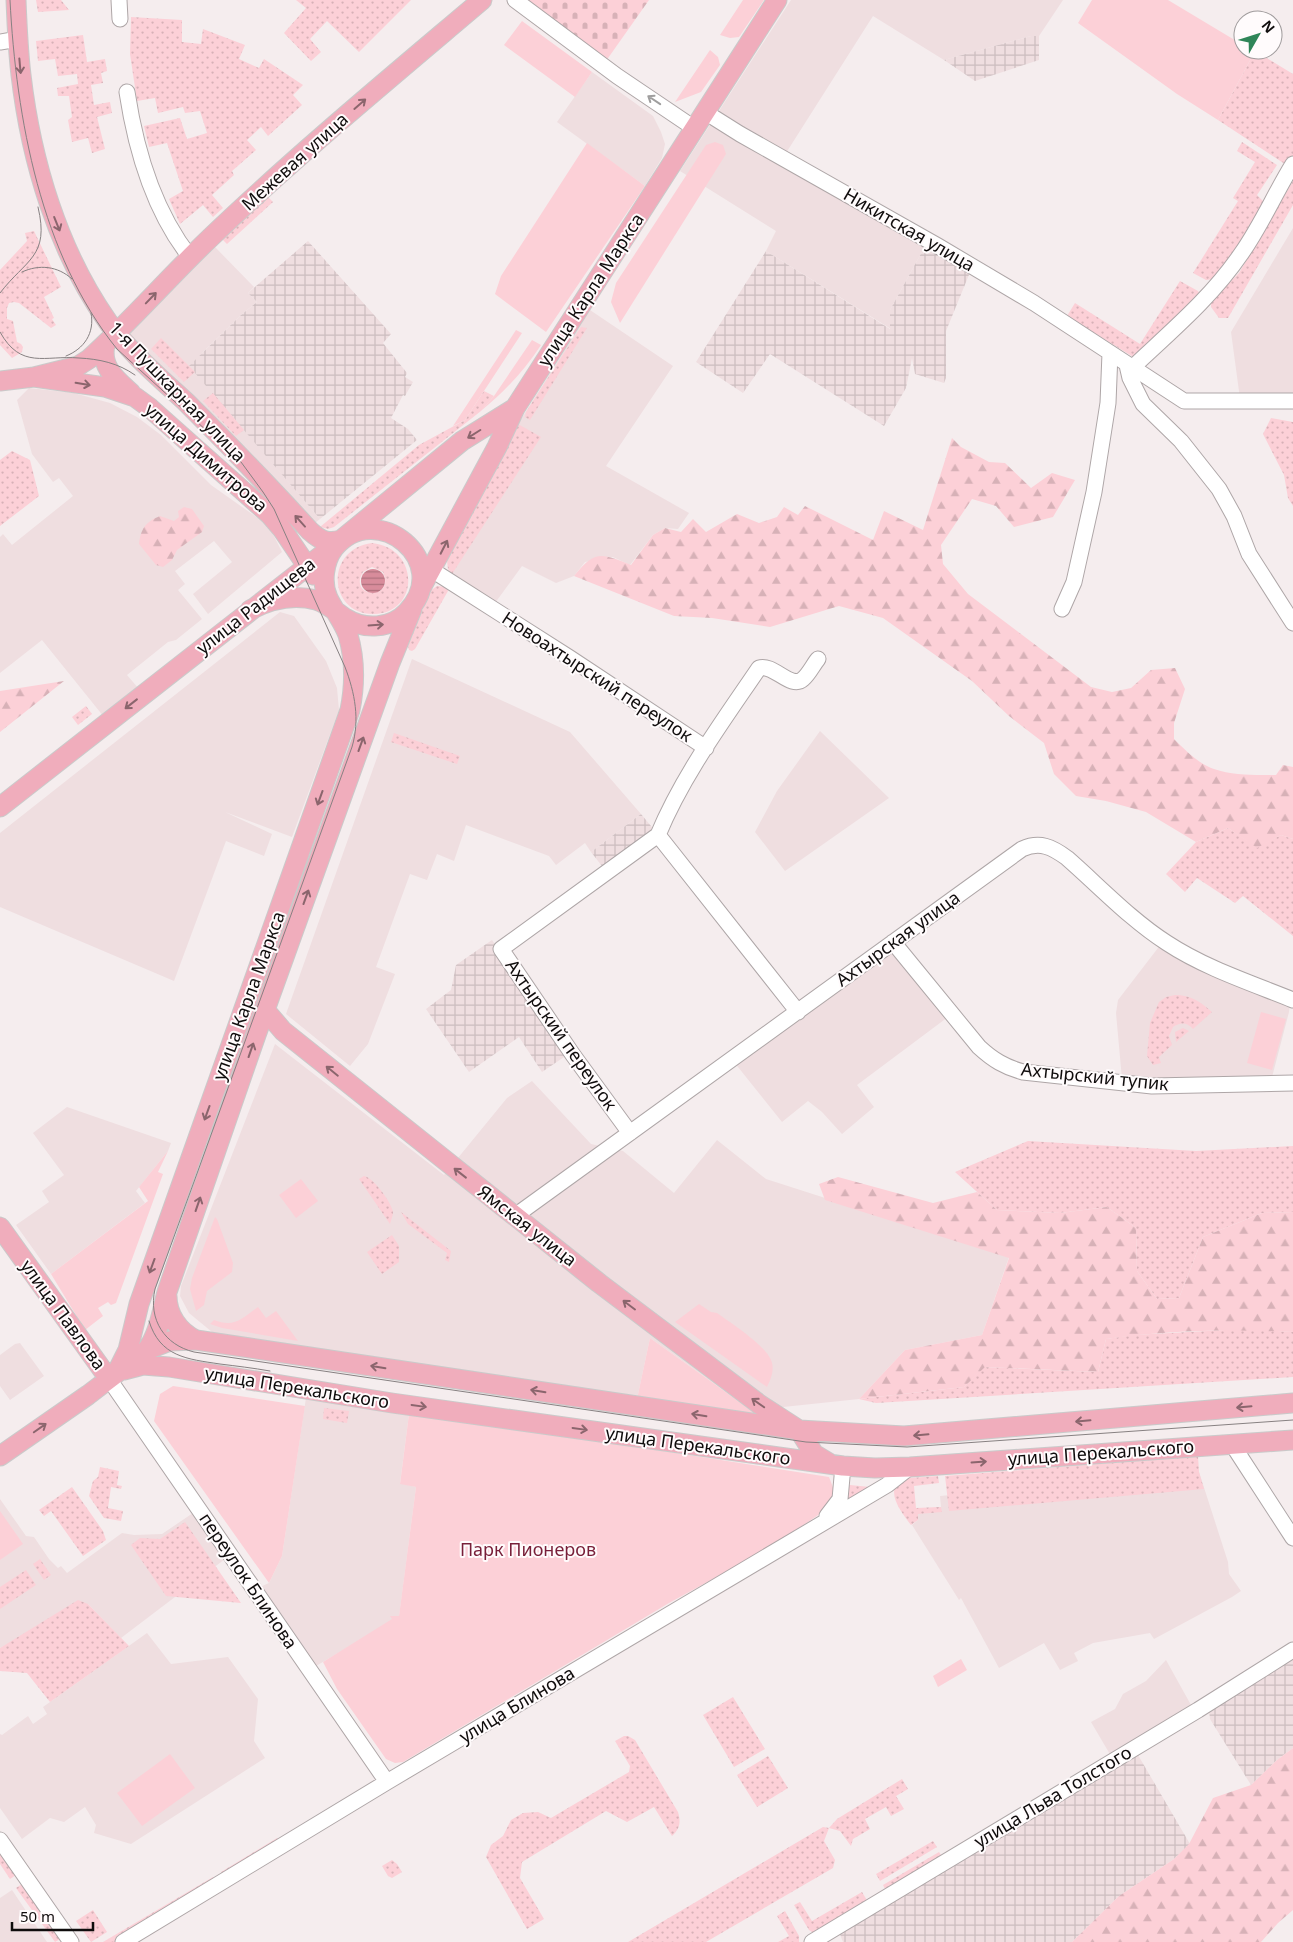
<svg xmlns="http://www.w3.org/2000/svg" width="1293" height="1942" viewBox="0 0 1293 1942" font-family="'Noto Sans',sans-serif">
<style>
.built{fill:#efdee0}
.industrial{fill:url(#industrial-grid)}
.grass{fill:url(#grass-dots);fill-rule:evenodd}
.forest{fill:url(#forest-firs)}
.cemetery{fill:url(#cemetery-stones)}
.park{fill:#fcd0d7}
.water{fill:url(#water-rules)}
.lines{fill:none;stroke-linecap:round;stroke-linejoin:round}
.minor-casing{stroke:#aea6a7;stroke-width:17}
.major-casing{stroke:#cacaca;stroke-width:21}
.minor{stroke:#fff;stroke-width:15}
.major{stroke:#f0adbc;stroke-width:19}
.tram{stroke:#878182;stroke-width:1}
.oneway{stroke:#8b656d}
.oneway2{stroke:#9f9e9e}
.labels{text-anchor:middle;stroke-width:4;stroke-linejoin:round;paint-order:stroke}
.street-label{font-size:18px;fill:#0f0c0c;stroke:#fffbfc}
.park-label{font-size:18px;fill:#781f39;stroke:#fffbfc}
</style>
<defs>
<pattern id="industrial-grid" width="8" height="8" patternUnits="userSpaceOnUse" patternTransform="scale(1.25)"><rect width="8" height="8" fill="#efdee0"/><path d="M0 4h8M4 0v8" fill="none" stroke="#ccbdbf"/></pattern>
<pattern id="grass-dots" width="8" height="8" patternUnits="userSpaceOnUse" patternTransform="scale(1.25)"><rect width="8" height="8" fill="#fcd0d7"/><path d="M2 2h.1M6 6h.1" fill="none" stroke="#d7b1b7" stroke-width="1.8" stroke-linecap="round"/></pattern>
<pattern id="forest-firs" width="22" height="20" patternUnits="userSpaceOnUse" patternTransform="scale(1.25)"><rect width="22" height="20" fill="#fcd0d7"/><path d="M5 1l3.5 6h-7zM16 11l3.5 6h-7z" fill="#d7b1b7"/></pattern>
<pattern id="cemetery-stones" width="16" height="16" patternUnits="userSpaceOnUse" patternTransform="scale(1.25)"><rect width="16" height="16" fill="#fcd0d7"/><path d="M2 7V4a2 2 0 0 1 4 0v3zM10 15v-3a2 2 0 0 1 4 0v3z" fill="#d7b1b7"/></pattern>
<pattern id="water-rules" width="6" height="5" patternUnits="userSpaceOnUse" patternTransform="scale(1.25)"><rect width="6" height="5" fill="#d88c9b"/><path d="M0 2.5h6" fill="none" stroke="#ae717d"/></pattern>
</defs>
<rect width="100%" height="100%" fill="#f5edee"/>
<!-- built -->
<path class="built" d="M791,0H1063L1039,36H1031L944,60L873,16L786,153L929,239L890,310L891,329L766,251L776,231L680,171Z
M592,72L653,116L661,132L665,144L662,158L645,186L557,122Z
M1293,228V406H1241L1231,332Z
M215,247L254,287L248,293L257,302L241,315L203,352L192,368L320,519L310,527L128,334Z
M590,310L673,366L606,466L689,513L678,529L665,528L653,535L630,565L613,557L585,562L574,576L556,583L522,566L495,603L449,575L518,424Z
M29,388L74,393L110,403L137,417L161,435L211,485L269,526L282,552L208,614L193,594L232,562L214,541L175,571L185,584L178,590L202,619L176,640L168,642L127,675L139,689L104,717L42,640L0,673V537L3,534L12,545L73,496L59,478L53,482L32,454L17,400Z
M280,612L294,616L326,661L337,688L339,710L292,837L225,812L272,834L264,856L226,841L174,981L0,907V833Z
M412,659L570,732L641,814L591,852L585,843L556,865L549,856L466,825L454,861L437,854L427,880L410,874L376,967L395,974L368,1044L350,1066L286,1014Z
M820,731L889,798L785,871L755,832L777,791Z
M1161,944L1290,1003L1289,1012L1271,1081L1122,1079L1116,1013L1118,1000Z
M894,949L948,1017L857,1085L874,1107L842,1134L822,1112L808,1101L782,1122L734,1062Z
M275,1044L444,1175L507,1098L532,1081L591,1144L623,1151L674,1193L717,1140L766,1179L1009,1257L982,1335L905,1350L859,1399L783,1407L758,1415L650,1338L637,1399L240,1339L212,1332L189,1313L180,1296L181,1286Z
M67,1107L171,1143L168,1151L136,1191L145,1203L51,1274L16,1225L49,1202L42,1191L64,1175L33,1133Z
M20,1343L44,1376L10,1400L0,1386V1355L15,1344Z
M306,1398L409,1414L400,1483L416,1487L399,1617L316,1666L260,1587L269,1583L282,1556Z
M1199,1472L1228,1562L1229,1574L1241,1591L1232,1597L1154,1639L1150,1633L1093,1643L1074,1653L1078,1661L1060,1670L1044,1643L999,1668L961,1598L959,1600L912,1525L918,1520L916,1509L941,1507L940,1496Z
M0,1499L26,1536L34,1537L49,1559L58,1568L61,1566L67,1573L122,1533L134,1535L162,1534L193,1513L225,1559L121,1638L88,1604L0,1648Z
M147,1633L171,1664L228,1657L258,1699L254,1741L265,1758L131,1844L94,1833L96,1825L85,1807L64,1822L50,1818L22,1839L0,1808V1734L2,1735L28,1716L33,1724L47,1714L43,1707Z
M1166,1660L1191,1705L1111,1756L1091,1722L1115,1709L1123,1694L1146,1681Z
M12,1890L47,1942H0V1898Z"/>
<!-- industrial -->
<path class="industrial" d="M1031,36H1039V60L975,81L944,60Z
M929,239L973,265L946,331V378L944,383L915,374L912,358L906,388L884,426L770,354L743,393L696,362L766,251L890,329V310Z
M308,241L391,334L383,343L407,373L405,377L413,382L405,396L403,395L391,418L408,429L417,440L320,519L189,366L241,315L257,302L248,293Z
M641,814L656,832L605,870L591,852Z
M492,940L570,1053L542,1072L519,1037L469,1072L426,1009L451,990L456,965Z
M1293,1655V1748L1277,1760L1251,1785L1210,1719L1209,1710Z
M1138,1755L1190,1844L1174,1859L1119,1896L1072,1942H843L839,1932Z"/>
<!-- grass -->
<path class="grass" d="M36,0H61L69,10L38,12Z
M296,0H411L359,52L327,21L310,39L321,52L311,61L284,33L306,8Z
M131,17L182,20V42L201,44L203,29L245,45L239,59L259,68L264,59L303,85L293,95L302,105L268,136L261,127L247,140L256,150L232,171L234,175L212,195L223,208L213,217L203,205L180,224L169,199L183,191L167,143L149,147L144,126L180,118L187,139L207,133L200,111L185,113L183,107L158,113L155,98L137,101L130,54Z
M83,35L87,62L105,59L107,71L101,73L103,83L91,85L94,105L110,102L112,113L97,117L105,149L92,153L88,138L72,142L68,120L72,117L69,96H58L57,88L78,84L77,74L58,76L55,59L38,61L36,41Z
M1255,51L1293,74V162L1285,164L1218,120Z
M1242,142L1277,165L1257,195L1266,204L1215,279L1206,280L1193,273L1238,201L1233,198L1255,162L1237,151Z
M1293,181V205L1228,318H1219L1211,307V301L1239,273Z
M264,197L269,198L273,202L227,244L222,239Z
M34,231L61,287L44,297L54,318L52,319L56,325L51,328L19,303L14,302L9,303L7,308V319L13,321L17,342L21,344L23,347L22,352L12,358L0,345V270L27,241L25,233Z
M1180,281L1198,291L1201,296C1190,312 1167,349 1153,359C1147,363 1141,361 1135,358L1067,316L1075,303L1140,344Z
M581,327L587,328L530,420L525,417L526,412Z
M161,338L195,372L184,382L151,349Z
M484,391L494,396L481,411L334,527L328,529L320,527L419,445L465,420Z
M213,393L244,430L236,436L203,401Z
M1271,418L1293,422V506L1288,498L1284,475L1263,434Z
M518,424L541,437L452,574L448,569L447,561L465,521Z
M12,451L30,460L39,496L0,526V460Z
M372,543C420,548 420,613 374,614C328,615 324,549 372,543ZM372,567L383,572C396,602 347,598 363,572Z
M437,586L447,587L448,591L415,649L412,651L409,650L408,646L430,591Z
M86,706L92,714L78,725L72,717Z
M394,733L460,756L457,764L391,742Z
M1228,828L1257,847L1281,835L1293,839V936L1243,896L1235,903L1197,878L1185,892L1166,874L1196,842Z
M1175,995C1191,995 1201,1002 1212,1012L1193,1029C1187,1022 1180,1022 1173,1027L1169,1036L1172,1045L1159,1057L1161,1063L1153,1065L1147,1056L1150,1023L1159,1002L1166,997Z
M1183,1028L1189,1031L1176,1042L1175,1032Z
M1028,1141L1196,1151L1293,1146V1212L1262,1213L1203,1237L1179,1298L1157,1299L1137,1271L1136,1228L1107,1207L1060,1213L997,1210L955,1172Z
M364,1176C373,1177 392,1203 393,1212C393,1216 391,1220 390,1224L359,1179Z
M401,1212L451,1251L449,1262L445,1260L447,1253L408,1224Z
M392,1235L399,1246V1262L382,1274L367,1252Z
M1244,1329L1293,1332V1377L876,1403L859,1399L964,1387L984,1367L1098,1372L1106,1339L1133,1335Z
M324,1408L349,1411L347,1423L323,1419Z
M1198,1456L1199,1472L1204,1489L949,1511L945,1476Z
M100,1467L119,1471L117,1485L122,1486L121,1489L111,1487L108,1508L123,1511L121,1521L104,1518L89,1496L93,1481L98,1477Z
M938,1476L939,1483L914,1486L916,1508L941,1507L942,1512L918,1514V1520L911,1525C901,1512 879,1484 910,1478C919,1477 929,1477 938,1476Z
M850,1485L870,1487L847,1501V1486Z
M72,1487L103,1531L106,1540L83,1556L51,1511L44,1516L39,1510Z
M185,1522L241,1603L166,1596L131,1545L140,1538L160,1539Z
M40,1559L51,1575L44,1580L33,1564Z
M26,1570L36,1585L0,1609V1587Z
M78,1600L88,1604L129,1646L50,1702L27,1673L0,1671V1648Z
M733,1697L765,1749L734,1767L703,1715Z
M624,1736H628L635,1740L678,1812C681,1822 680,1829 672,1836L654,1807L627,1822L606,1811L522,1862L520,1878L544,1919L527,1929L486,1857L491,1845L503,1836L511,1820L523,1813L538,1812L551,1818L629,1772L630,1766L615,1741Z
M768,1756L788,1788L757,1807L737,1775Z
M902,1779L908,1789L896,1796L904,1809L891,1816L886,1807L865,1819L870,1829L853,1839L851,1846L840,1831L829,1828L824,1841L835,1860L833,1868L706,1942H628L823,1827L829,1828L837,1819Z
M277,1838L280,1842L223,1876L221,1872Z
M933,1841L937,1847L880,1881L876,1874Z
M0,1852L16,1875L10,1879L0,1864Z
M939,1852L943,1858L888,1890L885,1889L883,1885Z
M392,1860L397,1864L402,1872L392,1878L388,1876L382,1866Z
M213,1877L216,1881L115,1942H103Z
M22,1884L60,1939L55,1942L16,1888Z
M862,1892L868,1902L815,1934L809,1930L794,1905L800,1902L812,1921Z
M93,1910L107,1932L91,1942L76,1921Z
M785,1911L799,1936V1942H778L789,1936L777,1916Z"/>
<!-- forest -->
<path class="forest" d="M952,438L961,447L989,462L1005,463L1031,488L1052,473L1075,480L1053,517L1014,527L996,506L972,499L941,545L943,564L968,594L1091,687L1112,692L1131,688L1151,670L1175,668L1185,689L1174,723V739C1185,750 1199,764 1214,769C1234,776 1256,775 1276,775L1283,765L1293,767V839L1281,835L1257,848L1228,828L1196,842L1146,812L1106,801L1076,796L1054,774L1044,743L1009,716L972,681L883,618L839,606L770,627L712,618L674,616L574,576C595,550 601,553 631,565L653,535L665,528L681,532L693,519L706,532L737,514L759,523L777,517L784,507L798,515L805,506L873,540L884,511L923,530Z
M184,507L192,509L204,526L202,532L177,550L172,560L163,567L156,565L139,544C141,529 145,522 160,516L174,521L179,517L178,511Z
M64,681L0,732V691Z
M838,1177L933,1203L977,1192L997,1210L1060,1213L1107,1207L1136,1228L1137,1271L1157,1299L1179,1298L1203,1237L1262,1213L1293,1212V1332C1231,1329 1168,1330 1106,1339L1098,1372L985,1367L964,1387L859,1399L905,1350L982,1335L1009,1258L825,1200L819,1184Z
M1293,1748V1910L1278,1923L1261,1942H1072L1119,1896L1174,1859L1189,1844L1213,1798L1251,1785L1277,1760Z"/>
<!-- cemetery -->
<path class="cemetery" d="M521,0H649L606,61Z"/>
<!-- park -->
<path class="park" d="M743,0H764L739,37L730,38L720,35Z
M1092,0H1168L1243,45V50L1255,51L1218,120L1177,94L1078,23Z
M522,21L592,72L575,97L504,45Z
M710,50L718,57L720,65L701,92L675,102Z
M715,142L723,145L726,154L620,323L611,302L616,283L706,145Z
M587,143L645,186L546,332L495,294L501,276Z
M516,330L522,333L465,420L453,426Z
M532,340L541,345C524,371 505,391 481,411L494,396Z
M1261,1012L1286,1019L1272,1070L1247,1063Z
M168,1151L158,1172L163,1174L116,1303L111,1305L108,1302L98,1308L103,1316L85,1330L51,1274L148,1201L139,1187Z
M301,1179L318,1201L296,1218L279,1195Z
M215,1217L217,1219L233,1263L232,1272L207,1291L204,1305L196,1311L190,1289L192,1278Z
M699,1304L711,1312L717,1313C731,1323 765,1345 771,1360C775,1369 771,1379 767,1387L675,1322Z
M258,1307L266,1318L276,1311L298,1341L222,1328L210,1324L214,1320C235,1328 242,1318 258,1307Z
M650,1338L758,1415L637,1399Z
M173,1386L305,1406L282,1556L269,1583L154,1421L160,1394Z
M414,1412L829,1477L834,1490L833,1499L824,1511L805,1524L751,1558L669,1603L403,1762L395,1763L386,1759L337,1689L323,1662L392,1619L390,1616H399L416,1487L400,1484L409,1414Z
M0,1511L23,1544L0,1560Z
M961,1659L967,1670L938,1687L933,1676Z
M170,1754L195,1788L142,1826L117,1793Z"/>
<!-- water -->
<path class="water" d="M361 581a12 12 0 1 1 24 0a12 12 0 1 1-24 0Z"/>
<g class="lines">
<defs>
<path id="minor" d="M119,0L120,19
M515,0L617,76L694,128
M0,42L18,39
M127,92C136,151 153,210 190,257
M705,112L740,134L938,246L1034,303L1184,401H1293
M1127,365L1130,378L1143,404L1181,441L1219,489L1234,516L1249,554L1293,623
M1132,368C1170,332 1211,298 1241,254C1261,226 1275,193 1293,164
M432,570L570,658L706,748
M1062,609L1074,582L1094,492L1108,403L1110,353
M893,942L979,1047C993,1060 1005,1067 1023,1072L1152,1086L1293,1083
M798,1012L658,835C683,775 723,721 759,668C773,663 791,690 803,679C809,674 813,665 818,659
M630,1133L573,1055L501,949L658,835
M515,1216L1022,849C1040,841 1052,847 1067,858C1099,886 1131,920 1167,943C1205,968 1251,983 1293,1000
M109,1379L387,1782
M1232,1444L1293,1538
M827,1516L840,1499L843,1466
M0,1840L71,1942
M123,1942L387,1782L887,1485L910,1467
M812,1942L1198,1710L1293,1650"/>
<path id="major" d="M16,0C17,25 18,50 21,75C31,161 58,251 108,322C129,352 160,378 187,403C229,445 270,487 310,531C320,540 327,544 341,540
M105,345C100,367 116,379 131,393
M34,377L78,366L89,359C131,321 169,277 210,238C297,155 390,78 482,0
M0,381L34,377L105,387L135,397L150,408L270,515L282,529L313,575
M421,588L497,447L515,408L777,0
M0,807L341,540L462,441L515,408
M265,1010L283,1031L599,1283L759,1404L799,1430L814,1454L829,1463
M0,1227L109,1379
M167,1296C167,1315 179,1332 196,1340
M147,1350C159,1333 162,1311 167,1292L256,1035L390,663L412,609
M118,1370L128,1350L139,1304L350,710C355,685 355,659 348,635C343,621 334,611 328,598C321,583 324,561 334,548C376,497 455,562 407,612C391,629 364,630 345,618C335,611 328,604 316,600C292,594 271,599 250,610
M124,1370L143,1365L169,1367L392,1403L843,1466L875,1468L910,1467L1293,1440
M0,1456L88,1395L147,1350L170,1341L196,1340L799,1430L904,1436L1293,1403"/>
</defs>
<!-- minor casing -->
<use href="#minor" class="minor-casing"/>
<!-- major casing -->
<use href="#major" class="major-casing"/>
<!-- minor -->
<use href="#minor" class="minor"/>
<!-- major -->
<use href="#major" class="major"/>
<!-- tram -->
<path class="tram" d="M10,0C16,118 41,255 117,349L241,462L263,492L274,509L345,667C355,693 360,720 352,747L155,1289C148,1320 165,1345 194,1352L806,1442L907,1447L1293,1420
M22,272C39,264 58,266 72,279
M0,293C26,259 50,257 38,207
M0,332C21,370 45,355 79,358C99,359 118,363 135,375
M66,356C84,349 95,333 91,313
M149,1321C160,1357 187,1359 220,1364C236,1366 253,1368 270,1371"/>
</g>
<!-- one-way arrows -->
<defs><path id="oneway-shaft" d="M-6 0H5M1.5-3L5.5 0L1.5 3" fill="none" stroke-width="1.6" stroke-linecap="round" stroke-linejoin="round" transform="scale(1.25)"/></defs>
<g class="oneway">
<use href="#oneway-shaft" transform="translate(20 66) rotate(85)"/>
<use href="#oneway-shaft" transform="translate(360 104) rotate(-41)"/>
<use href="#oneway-shaft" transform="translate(57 224) rotate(68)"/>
<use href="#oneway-shaft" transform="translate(151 298) rotate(-46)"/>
<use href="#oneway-shaft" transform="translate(83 384) rotate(9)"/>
<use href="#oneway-shaft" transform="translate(474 434) rotate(148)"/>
<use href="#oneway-shaft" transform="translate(300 521) rotate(-132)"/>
<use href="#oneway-shaft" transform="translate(444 547) rotate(-63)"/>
<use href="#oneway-shaft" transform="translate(376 625) rotate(-4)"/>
<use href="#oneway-shaft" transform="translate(131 704) rotate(142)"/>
<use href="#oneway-shaft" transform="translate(361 744) rotate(-70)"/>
<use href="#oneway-shaft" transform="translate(320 798) rotate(110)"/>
<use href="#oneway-shaft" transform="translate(306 897) rotate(-70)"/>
<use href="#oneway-shaft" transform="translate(251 1050) rotate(-71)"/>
<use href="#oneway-shaft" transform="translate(332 1071) rotate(-141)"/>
<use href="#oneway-shaft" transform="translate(207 1113) rotate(110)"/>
<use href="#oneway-shaft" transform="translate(460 1173) rotate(-142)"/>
<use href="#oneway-shaft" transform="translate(198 1204) rotate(-71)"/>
<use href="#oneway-shaft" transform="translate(152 1266) rotate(110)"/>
<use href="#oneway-shaft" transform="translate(629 1305) rotate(-143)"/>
<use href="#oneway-shaft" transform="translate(378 1367) rotate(-171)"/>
<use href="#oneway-shaft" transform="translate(538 1391) rotate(-171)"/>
<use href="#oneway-shaft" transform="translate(758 1403) rotate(-145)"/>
<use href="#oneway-shaft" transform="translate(419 1406) rotate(8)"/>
<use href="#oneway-shaft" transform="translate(1244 1407) rotate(175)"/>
<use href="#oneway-shaft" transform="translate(699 1415) rotate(-171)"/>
<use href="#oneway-shaft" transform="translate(1083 1421) rotate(175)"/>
<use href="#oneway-shaft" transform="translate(40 1428) rotate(-35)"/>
<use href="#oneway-shaft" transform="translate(580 1429) rotate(8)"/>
<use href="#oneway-shaft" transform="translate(921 1435) rotate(175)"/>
<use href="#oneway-shaft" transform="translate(979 1462) rotate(-4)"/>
</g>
<use class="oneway2" href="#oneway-shaft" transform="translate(654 100) rotate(-146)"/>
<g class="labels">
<!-- street labels -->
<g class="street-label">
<text transform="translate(295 162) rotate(-42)" y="6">Межевая улица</text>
<text transform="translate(909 230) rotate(30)" y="6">Никитская улица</text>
<text transform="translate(591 290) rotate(-57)" y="6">улица Карла Маркса</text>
<text transform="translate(177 392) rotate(46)" y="6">1-я Пушкарная улица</text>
<text transform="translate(206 458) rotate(41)" y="6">улица Димитрова</text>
<text transform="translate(256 606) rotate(-38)" y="6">улица Радищева</text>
<text transform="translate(597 677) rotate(33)" y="6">Новоахтырский переулок</text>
<text transform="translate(898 939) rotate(-36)" y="6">Ахтырская улица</text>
<text transform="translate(249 996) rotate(-70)" y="6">улица Карла Маркса</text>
<text transform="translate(561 1035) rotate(55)" y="6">Ахтырский переулок</text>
<text transform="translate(1095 1077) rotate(6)" y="6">Ахтырский тупик</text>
<text transform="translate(527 1226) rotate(38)" y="6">Ямская улица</text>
<text transform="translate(63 1315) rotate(54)" y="6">улица Павлова</text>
<text transform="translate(297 1388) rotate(9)" y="6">улица Перекальского</text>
<text transform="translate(698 1446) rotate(8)" y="6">улица Перекальского</text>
<text transform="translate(1101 1453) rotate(-4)" y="6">улица Перекальского</text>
<text transform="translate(248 1581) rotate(56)" y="6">переулок Блинова</text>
<text transform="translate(517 1705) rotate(-31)" y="6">улица Блинова</text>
<text transform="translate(1053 1797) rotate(-31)" y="6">улица Льва Толстого</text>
</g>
<!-- park labels -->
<g class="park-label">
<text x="528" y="1556">Парк Пионеров</text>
</g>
</g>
<!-- north arrow -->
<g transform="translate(1258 35) rotate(51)"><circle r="24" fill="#fffbfc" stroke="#9f9b9c"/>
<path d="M0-4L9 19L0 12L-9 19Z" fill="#2f8558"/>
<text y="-8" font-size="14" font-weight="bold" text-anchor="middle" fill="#0f0c0c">N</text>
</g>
<!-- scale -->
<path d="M12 1922v8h81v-8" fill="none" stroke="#0f0c0c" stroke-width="2.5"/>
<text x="20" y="1922" font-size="15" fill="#0f0c0c" stroke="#fffbfc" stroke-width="4" paint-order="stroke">50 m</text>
</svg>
